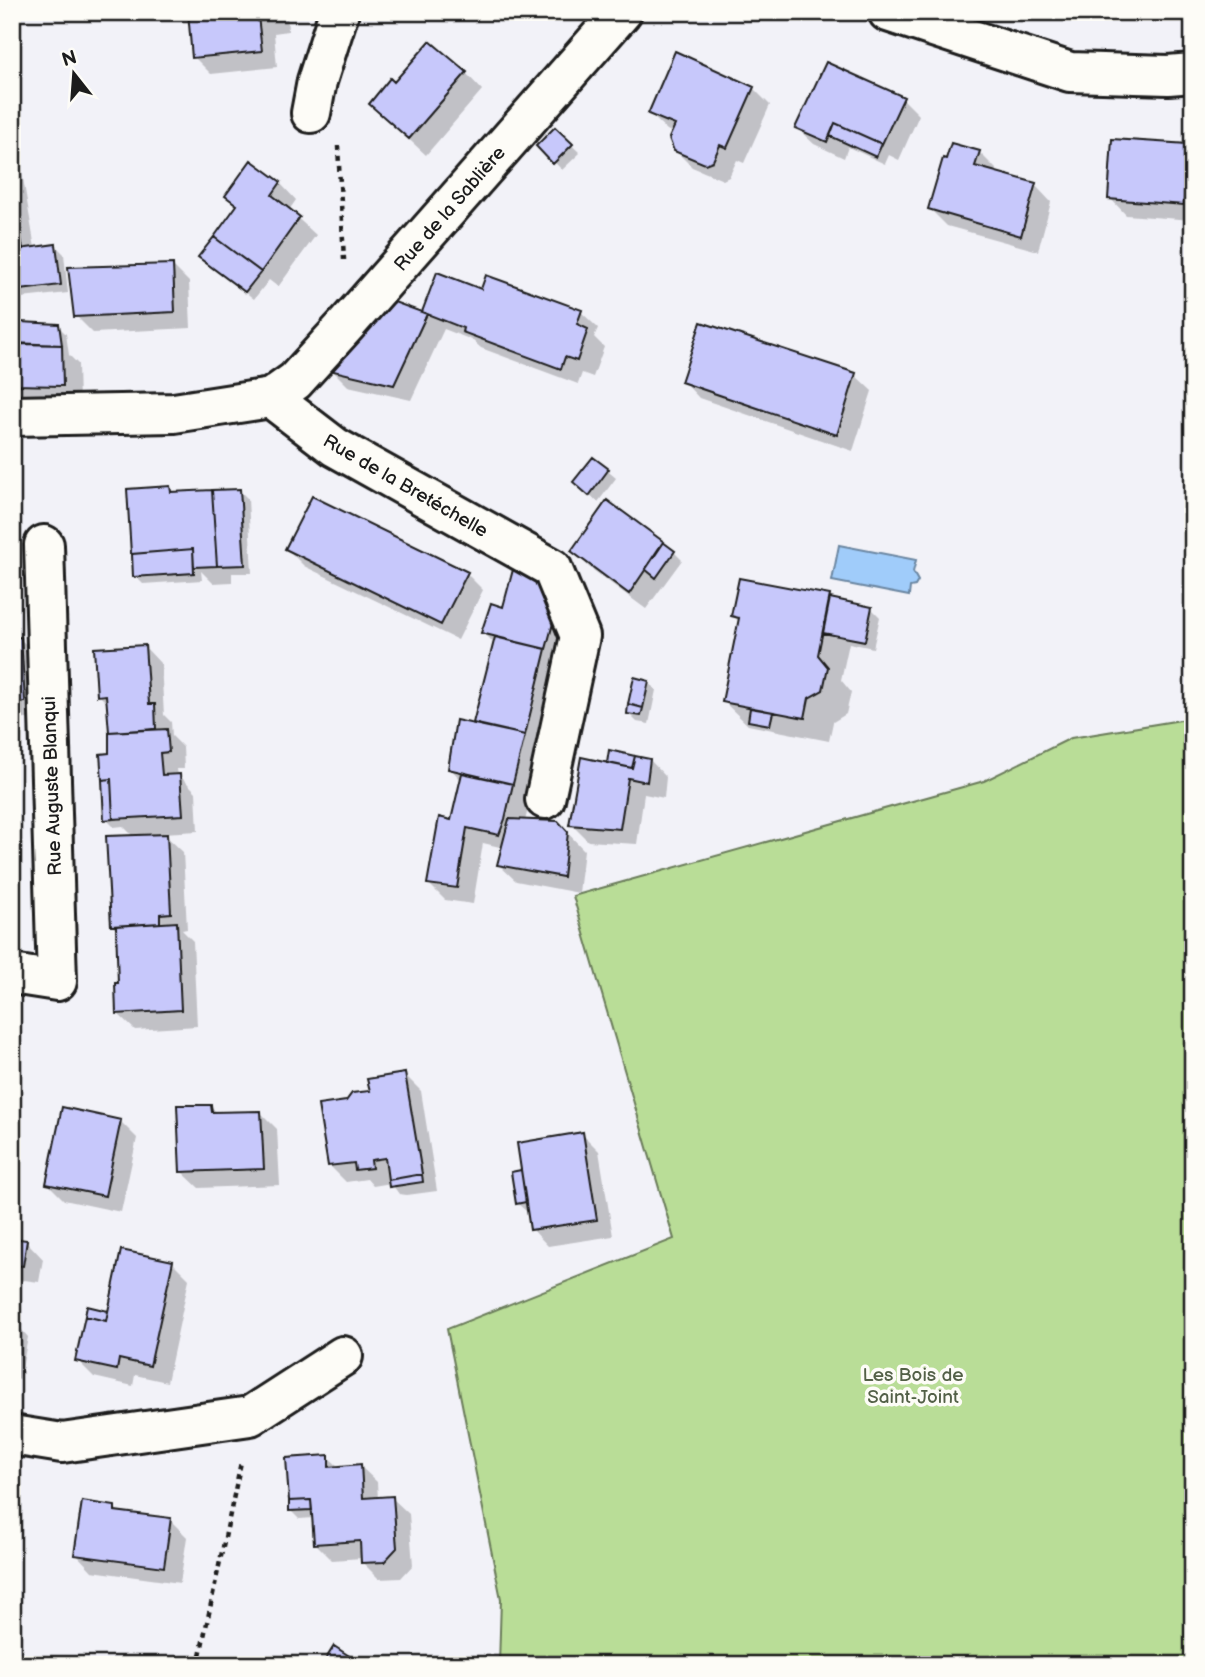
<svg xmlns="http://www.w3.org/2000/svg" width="1205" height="1677" viewBox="0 0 1205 1677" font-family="'Balsamiq Sans',sans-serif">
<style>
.green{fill:#b9dd97;stroke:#6a7c5a;stroke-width:2}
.water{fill:#a0ccfa;stroke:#6b86a1;stroke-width:2}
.shadow{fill:#0003}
.building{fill:#c7c8fb;stroke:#1c1c1c;stroke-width:2}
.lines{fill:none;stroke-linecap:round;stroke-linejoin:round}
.minor-casing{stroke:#1c1c1c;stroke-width:44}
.path{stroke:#1c1c1c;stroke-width:4.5;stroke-dasharray:5 5;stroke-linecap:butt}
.minor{stroke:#fdfcf7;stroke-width:38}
.labels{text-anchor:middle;stroke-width:7;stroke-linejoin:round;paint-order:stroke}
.street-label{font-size:19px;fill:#1c1c1c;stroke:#fdfcf7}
.park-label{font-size:19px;fill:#536047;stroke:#fdfcf7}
</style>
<rect width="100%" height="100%" fill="#f2f2f8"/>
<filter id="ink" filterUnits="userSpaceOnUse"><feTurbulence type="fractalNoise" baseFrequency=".0143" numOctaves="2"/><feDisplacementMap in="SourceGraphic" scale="14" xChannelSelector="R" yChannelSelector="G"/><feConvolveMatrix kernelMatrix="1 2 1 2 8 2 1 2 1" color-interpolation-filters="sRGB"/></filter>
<g filter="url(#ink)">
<!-- green -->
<path class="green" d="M1193,718V1665H499L501,1599L447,1329L674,1239L573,896L984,781L1071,738Z"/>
<!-- water -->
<path class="water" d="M839,545L916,560L913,572L918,581L915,586L910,587L909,596L832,581Z"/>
<!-- shadow -->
<path class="shadow" d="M190,12H287L288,31L274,33L277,67L211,74L194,57Z
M466,73L482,90L426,155L388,120L394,84Z
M753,88L770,105L744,163L737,160L729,177L723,180L692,167L675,150L673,133L667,130L650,114Z
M903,99L919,115L899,160L889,155L885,164L848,147L844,158L814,144L797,128Z
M555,129L580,153L562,170L539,146Z
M12,143L18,149L35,248L56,246L64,254L68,293L12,299Z
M1187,146L1193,151V220L1126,215L1110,198Z
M979,152L996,169L994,173L1035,185L1051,202L1038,251L947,226L930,209Z
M280,183L296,200L289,210L316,235L278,287L269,280L254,299L201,257L238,206L228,196Z
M172,265L189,282L191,328L93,333L76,316Z
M438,275L482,291L581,312L598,328L594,337L604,347L593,377L582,373L578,384L481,348L472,340L444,329L411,400L348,386L331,369L423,314Z
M12,324L58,326L66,334L69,355L78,364L79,402L12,401Z
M855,375L872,391L853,451L699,398L683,381Z
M593,459L616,478L598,502L583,490Z
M169,487L176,494L240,491L248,499L252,573H232V582L213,583L201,571L202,580L143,584L135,576L133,553Z
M287,549L467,574L483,590L458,640L304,566Z
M573,551L674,552L682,560L646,609L589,567Z
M830,597L833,601L872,609L880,617L873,648L849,643L841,680L851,692L846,714L833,722L829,741L748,725L723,701L740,622L733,616Z
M504,609L575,620L525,821L558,823L584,850L579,893L516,881L499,865L504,848L483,843L473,904L445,900L429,884L453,822L462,781L450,768L474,724L495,644L483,632Z
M12,639H20L37,655L41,718L12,720Z
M145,647L161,664L164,715L171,722L172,736L183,747L184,769H176L177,776L179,775L196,792L198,831L163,833L183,852L187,929L182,930L193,941L197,1026L135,1030L118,1014L120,985L118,931L112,926L134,837L123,826L114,827L106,819L111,755L109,705L99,695Z
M648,682L656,690L649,724L637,722L628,713Z
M650,760L666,777L664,798L644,794L637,844L588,841L571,824L608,764Z
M12,837L16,900H12Z
M12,1070L17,1075L12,1098Z
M405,1075L421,1091L437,1191L407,1195L399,1194L391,1183L373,1186L367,1179L346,1182L330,1166L347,1103Z
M211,1106L218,1114L261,1113L277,1129L280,1185L199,1188L182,1172Z
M120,1121L137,1138L121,1212L64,1200L48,1184Z
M582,1134L599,1151L613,1236L548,1246L532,1229L529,1210L526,1211L517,1203L521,1172L524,1175Z
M12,1239L27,1242L43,1259L39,1282L17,1279L12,1308Z
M172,1262L189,1279L167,1382L135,1375L133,1386L94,1377L77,1360L107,1312L109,1314Z
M12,1310L22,1318L20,1328L28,1337L20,1379L12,1377Z
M328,1457L339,1467L360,1466L377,1482L378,1499L392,1498L409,1514L413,1565L401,1578L379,1579L362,1562V1558L332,1560L315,1543L314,1518L299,1519L291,1511Z
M114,1507L120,1513L170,1520L187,1537L180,1583L92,1571L76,1554Z"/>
<!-- building -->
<path class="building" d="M188,12H272V15L258,16L262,51L192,58Z
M430,41L467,72L409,139L369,104L390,78L394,82Z
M675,51L754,87L727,148L720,145L713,161L705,164L674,151L669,138L675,125L648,114Z
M826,62L904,97L882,144L835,123L827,142L795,128Z
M835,123L882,144L876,157L830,136Z
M555,127L573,144L553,164L536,146Z
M1112,139L1188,144L1184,205L1108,199Z
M951,143L980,151L975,166L1036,183L1021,236L928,209L943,158L946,159Z
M251,160L281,182L272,195L300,217L261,272L214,237L237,205L225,196Z
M12,192L23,249L12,250Z
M214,237L261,272L245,292L198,257Z
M56,244L61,285L12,291V250Z
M173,264L175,312L74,317L68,267Z
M437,272L481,289L486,275L582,310L577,324L588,329L577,361L565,357L561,369L462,332L463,328L422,312Z
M386,299L427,314L394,385L329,370Z
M12,322H20V344L12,343Z
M20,322L59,324L62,345L20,344Z
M701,322L856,373L837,435L681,382Z
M12,343L62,345L63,386L12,385Z
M593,457L609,469L589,496L573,482Z
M170,486L171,492L212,490L217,566L194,567L193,549L131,554L127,489Z
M240,489L245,565L217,566L212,490Z
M312,496L468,572L441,625L285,549Z
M607,500L664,542L629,594L571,551Z
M663,542L675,551L656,578L645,569Z
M193,549L194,573L133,577L132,554Z
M515,562L559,601L546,649L481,633L491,603L503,607Z
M739,578L830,595L818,655L828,667L823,690L809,698L805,718L722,702L739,618L731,616Z
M830,598L872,607L865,641L823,633Z
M21,637L25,702L12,703V638Z
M495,637L546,649L525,735L473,723Z
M145,645L149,704H155L156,729L109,732L106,695L97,696L94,648Z
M634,677L649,681L643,708L628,704Z
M628,704L643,708L641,716L627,714Z
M750,708L773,712L770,725L748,721Z
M456,720L525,735L513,784L448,769Z
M167,729L169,752L160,753L162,775L180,774L183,815L113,819L111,779L102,780L100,754L109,753V732Z
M609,750L635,756L632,768L607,763Z
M635,756L650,759L647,782L628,778L620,829L569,825L581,757L632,768Z
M462,773L513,784L505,819L499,835L467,828L457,888L427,884L439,817L451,820Z
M111,779L113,819L104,820L102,780Z
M509,819L558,821L568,832L563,877L497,865Z
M167,834L171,913L160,914V923L111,926L106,836Z
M177,922L181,1010L116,1014L115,983H118L116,926Z
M405,1073L422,1174L388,1180L385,1158L371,1160L372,1168L355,1170L354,1163L328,1166L318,1105L346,1101L352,1093L370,1091L367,1079Z
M177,1105H211L212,1112L261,1111L264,1169L180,1172Z
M62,1107L121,1120L105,1196L46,1184Z
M583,1132L597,1220L530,1230L517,1143Z
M521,1170L526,1202L516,1204L511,1172Z
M422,1174L423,1182L389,1187L388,1180Z
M12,1238L27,1240L23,1266L12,1265Z
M121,1250L173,1261L150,1366L119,1359L117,1370L75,1361L85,1316L106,1321Z
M87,1306L108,1311L106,1321L85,1316Z
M329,1455V1467L361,1464L363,1498L393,1496L397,1548L384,1562L361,1563L360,1541L314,1544L311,1500L289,1501L286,1458Z
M311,1500L312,1510L289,1511V1501Z
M82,1501L115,1506V1511L171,1518L164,1567L74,1555Z
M334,1646L363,1665H322Z"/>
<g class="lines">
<defs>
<path id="minor" d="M888,12L1070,72L1168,75L1193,73
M311,113L317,81L339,12
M271,398L295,381L347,324L622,12
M12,416L174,413L271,398L335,447L552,568L580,636L545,799
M12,974L57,981L44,545
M12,1435L62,1443L250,1416L343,1356"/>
</defs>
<!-- minor casing -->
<use href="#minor" class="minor-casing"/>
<!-- path -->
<path class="path" d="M338,146L344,260
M198,1665L241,1462"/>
<!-- minor -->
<use href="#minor" class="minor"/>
</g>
</g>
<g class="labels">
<!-- street labels -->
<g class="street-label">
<text transform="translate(449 208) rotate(-49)" y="7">Rue de la Sablière</text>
<text transform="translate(406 485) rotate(30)" y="7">Rue de la Bretéchelle</text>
<text transform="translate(51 786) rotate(-92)" y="7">Rue Auguste Blanqui</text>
</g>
<!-- park labels -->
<g class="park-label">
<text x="913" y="1381">Les Bois de<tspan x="913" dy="22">Saint-Joint</tspan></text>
</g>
</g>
<!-- margin -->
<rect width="1205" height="1677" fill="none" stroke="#fdfcf7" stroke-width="42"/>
<rect x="21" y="21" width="1163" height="1635" fill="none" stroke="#1c1c1c" stroke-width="2.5" filter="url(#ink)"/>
<!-- north arrow -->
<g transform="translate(74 74) rotate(343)" stroke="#fdfcf7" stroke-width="5" paint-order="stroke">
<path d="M0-5L12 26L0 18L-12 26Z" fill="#1c1c1c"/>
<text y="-10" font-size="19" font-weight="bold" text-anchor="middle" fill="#1c1c1c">N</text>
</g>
</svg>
